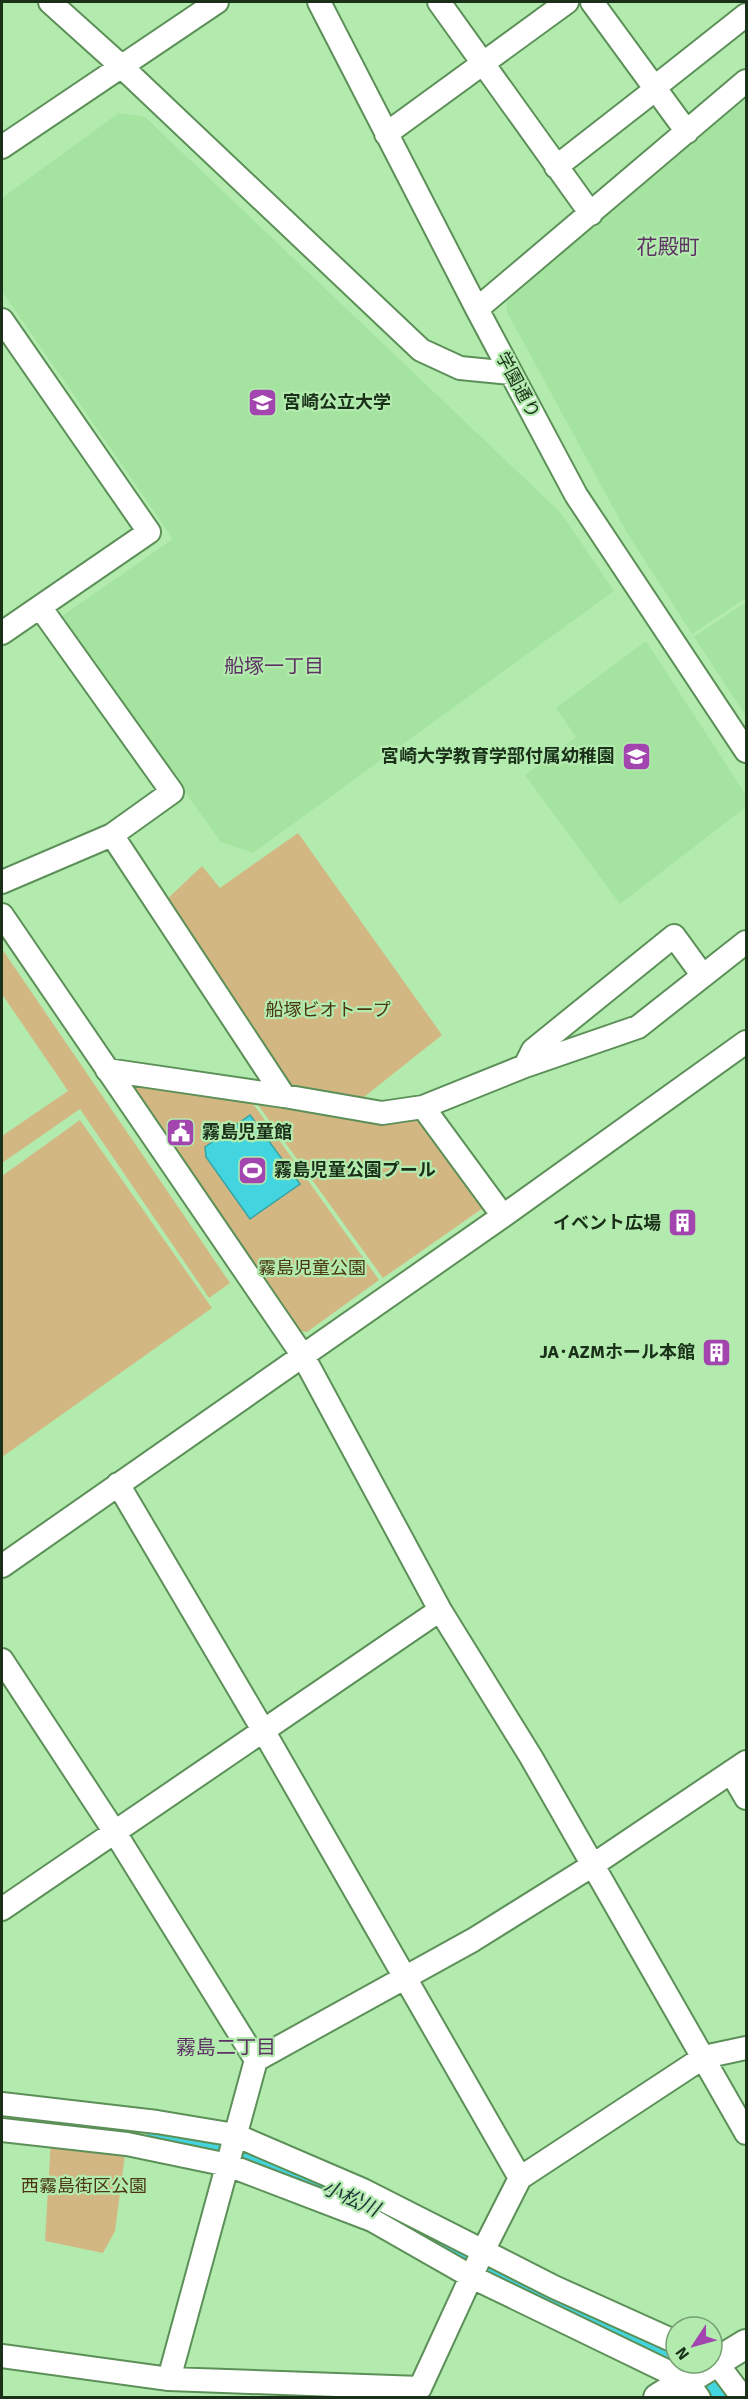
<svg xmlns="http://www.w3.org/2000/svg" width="748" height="2399" viewBox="0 0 748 2399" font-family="Signika,'Noto Sans JP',sans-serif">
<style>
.built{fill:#a5e3a0}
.green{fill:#d3b783}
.water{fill:#42d5e0;stroke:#36a4a4;stroke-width:1.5}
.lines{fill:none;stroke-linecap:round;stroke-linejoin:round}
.river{stroke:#42d5e0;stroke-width:30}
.minor-casing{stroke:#5c9058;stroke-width:26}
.major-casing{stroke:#5c9058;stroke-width:32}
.minor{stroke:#fff;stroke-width:22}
.major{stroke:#fff;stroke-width:28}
.labels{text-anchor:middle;stroke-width:4.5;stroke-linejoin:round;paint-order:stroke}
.street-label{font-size:18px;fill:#1a3019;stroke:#b3ebaf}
.poi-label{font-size:18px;font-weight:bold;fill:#1a3019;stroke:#b3ebaf;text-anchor:start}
.park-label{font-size:18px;fill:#4a3710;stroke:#b3ebaf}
.neighbourhood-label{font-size:20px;fill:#5e3164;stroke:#b3ebaf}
.water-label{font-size:20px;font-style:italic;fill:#21393b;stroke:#b3ebaf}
.quarter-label{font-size:21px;fill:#5e3164;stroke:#b3ebaf}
</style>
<rect width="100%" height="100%" fill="#b3ebaf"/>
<!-- built -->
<path class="built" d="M746,98V598L692,634L627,533L507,312V301Z
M119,113L145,117L561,513L614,591L253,853L221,842L59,618L173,539L2,291V198Z
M746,602V716L694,637Z
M646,641L746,795V807L620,904L525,775L576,737L556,708Z"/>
<!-- green -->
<path class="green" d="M298,833L442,1035L364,1097L284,1086L163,903L202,866L220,888Z
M2,949L230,1283L209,1298L80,1109L2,1163V1136L68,1091L2,994Z
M133,1081L249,1098L379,1280L307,1332L299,1331L130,1089Z
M253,1098L417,1116L486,1206L383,1278Z
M80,1120L212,1308L2,1457V1176Z
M51,2139L126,2147L115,2231L103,2253L45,2241Z"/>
<!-- water -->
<path class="water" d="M250,1115L300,1184L250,1219L206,1157L205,1147Z"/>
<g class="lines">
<!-- river -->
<path class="river" d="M162,2133L190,2137L260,2160L363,2200L486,2270L676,2359
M681,2363L722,2398"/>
<defs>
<path id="minor" d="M50,2L121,66L421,350L460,368L511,373
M319,2L477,309L576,495L746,751
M439,2L591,214
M592,2L687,132
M655,87L746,15
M386,134L567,2
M2,147L217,2
M556,167L656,89
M477,309L746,81
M2,320L149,532L2,633
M112,835L284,1096
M2,882L112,835L172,792L40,607
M2,915L303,1356L440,1610L531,1757L746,2133
M525,1066L533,1050L674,936L703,976
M107,1070L284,1096L382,1113L423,1107L503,1216
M423,1107L525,1066L638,1027L746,942
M118,1484L263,1730L520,2178
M2,1566L503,1216L746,1042
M2,1660L114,1831L256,2060
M731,1772L746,1798
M2,1909L440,1610
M2,2104L157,2122L235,2135L363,2190L554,2287L676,2342
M2,2130L127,2144L228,2165L372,2220L472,2277L687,2381L699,2398
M2,2356L169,2379L420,2388
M712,2360L716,2362L743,2398
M169,2379L256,2060L473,1940L593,1865L746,1762
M420,2388L483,2251L520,2178L704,2057L746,2048"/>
<path id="major" d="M658,2398L746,2344"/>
</defs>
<!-- minor casing -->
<use href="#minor" class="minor-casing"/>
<!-- major casing -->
<use href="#major" class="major-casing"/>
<!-- minor -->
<use href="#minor" class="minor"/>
<!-- major -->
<use href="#major" class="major"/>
</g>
<!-- icons -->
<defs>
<symbol id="university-square" viewBox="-11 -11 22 22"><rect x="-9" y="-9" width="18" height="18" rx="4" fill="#a245af" stroke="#b3ebaf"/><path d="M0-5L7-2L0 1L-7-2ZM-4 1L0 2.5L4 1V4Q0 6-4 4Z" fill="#fff"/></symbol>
<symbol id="school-square" viewBox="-11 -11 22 22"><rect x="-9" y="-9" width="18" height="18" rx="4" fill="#a245af" stroke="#b3ebaf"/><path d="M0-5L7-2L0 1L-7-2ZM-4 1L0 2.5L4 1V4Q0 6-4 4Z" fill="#fff"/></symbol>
<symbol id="civic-square" viewBox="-11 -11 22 22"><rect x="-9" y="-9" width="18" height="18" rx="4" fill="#a245af" stroke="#b3ebaf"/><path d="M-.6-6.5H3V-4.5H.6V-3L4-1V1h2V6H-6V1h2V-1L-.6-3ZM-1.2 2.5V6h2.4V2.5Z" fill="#fff"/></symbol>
<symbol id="stadium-square" viewBox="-11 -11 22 22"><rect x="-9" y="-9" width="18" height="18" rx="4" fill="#a245af" stroke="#b3ebaf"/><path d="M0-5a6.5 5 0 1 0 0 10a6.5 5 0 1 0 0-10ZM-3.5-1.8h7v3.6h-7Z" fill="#fff"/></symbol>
<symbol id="building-square" viewBox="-11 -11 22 22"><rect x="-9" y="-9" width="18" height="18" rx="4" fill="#a245af" stroke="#b3ebaf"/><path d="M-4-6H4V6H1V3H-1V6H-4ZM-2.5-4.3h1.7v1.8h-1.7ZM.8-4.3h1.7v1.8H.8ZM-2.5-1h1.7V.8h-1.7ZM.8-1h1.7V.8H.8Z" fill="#fff"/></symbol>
</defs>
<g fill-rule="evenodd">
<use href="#university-square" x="246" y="386" width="33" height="33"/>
<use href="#school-square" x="620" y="740" width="33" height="33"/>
<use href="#civic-square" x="164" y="1116" width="33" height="33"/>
<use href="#stadium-square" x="236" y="1154" width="33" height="33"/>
<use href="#building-square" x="666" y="1206" width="33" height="33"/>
<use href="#building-square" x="700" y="1336" width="33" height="33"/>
</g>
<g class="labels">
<!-- street labels -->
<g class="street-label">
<text transform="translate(518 385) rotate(62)" y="6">学園通り</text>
</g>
<!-- poi labels -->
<g class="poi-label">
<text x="283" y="408">宮崎公立大学</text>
<text x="615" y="762" text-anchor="end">宮崎大学教育学部付属幼稚園</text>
<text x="202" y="1138">霧島児童館</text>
<text x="274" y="1176">霧島児童公園プール</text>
<text x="661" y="1229" text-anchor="end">イベント広場</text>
<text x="695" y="1358" text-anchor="end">JA･AZMホール本館</text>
</g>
<!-- park labels -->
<g class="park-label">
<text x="328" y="1016">船塚ビオトープ</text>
<text x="312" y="1274">霧島児童公園</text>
<text x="84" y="2192">西霧島街区公園</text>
</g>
<!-- neighbourhood labels -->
<g class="neighbourhood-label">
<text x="274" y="673">船塚一丁目</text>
<text x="226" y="2054">霧島二丁目</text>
</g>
<!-- water labels -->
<g class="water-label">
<text transform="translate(351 2198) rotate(24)" y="7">小松川</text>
</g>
<!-- quarter labels -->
<g class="quarter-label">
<text x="668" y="254">花殿町</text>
</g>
</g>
<!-- border -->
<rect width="748" height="2399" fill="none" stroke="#1a3019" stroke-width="6"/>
<!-- north arrow -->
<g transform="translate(694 2345) rotate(234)"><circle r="28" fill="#b3ebaf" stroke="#76a073" stroke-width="1.5"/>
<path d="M0-4.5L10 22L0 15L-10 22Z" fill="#a245af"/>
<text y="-9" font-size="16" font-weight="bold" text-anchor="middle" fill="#1a3019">N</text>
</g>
</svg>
